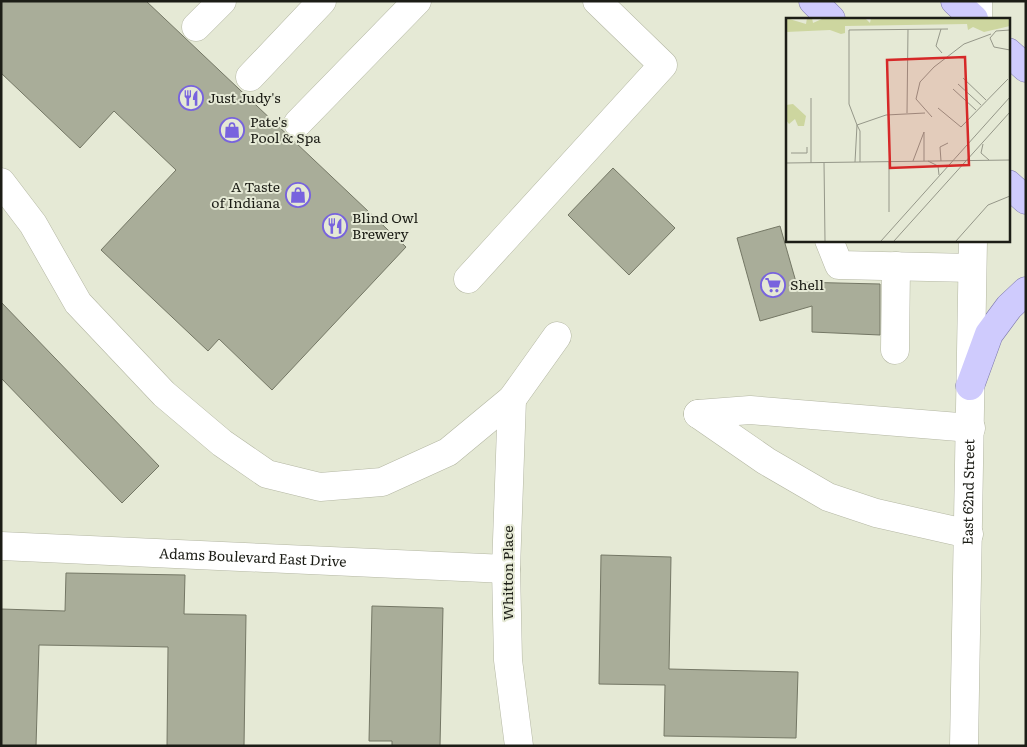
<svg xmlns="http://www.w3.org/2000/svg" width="1027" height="747" viewBox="0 0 1027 747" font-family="Literata,serif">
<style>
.building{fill:#a9ad99;stroke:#747765}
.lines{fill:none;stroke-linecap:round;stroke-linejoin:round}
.minor-casing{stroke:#b4b7a3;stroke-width:29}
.major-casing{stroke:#7c77ac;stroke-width:29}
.minor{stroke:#fff;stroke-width:28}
.major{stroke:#cfcbfd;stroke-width:28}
.labels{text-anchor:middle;stroke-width:4;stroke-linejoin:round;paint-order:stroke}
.poi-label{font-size:14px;fill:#1c1d16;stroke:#e5e9d5;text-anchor:start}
.street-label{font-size:14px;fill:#1c1d16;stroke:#e5e9d5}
.inset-road{fill:none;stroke:#959789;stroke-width:1}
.view{fill:#d62828;fill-opacity:0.15;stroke:#d62828;stroke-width:2.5}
.inset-edge{fill:none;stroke:#1c1d16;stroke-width:2.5}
</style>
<rect width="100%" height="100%" fill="#e5e9d5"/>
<!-- building -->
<path class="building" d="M1,1H146L406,247L272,390L219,339L208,351L101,250L176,170L114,111L80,148L1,73Z
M613,168L675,228L629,275L568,215Z
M780,226L796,282L880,284V335L812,332V306L760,321L737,238Z
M1,302L159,466L122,503L1,378Z
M601,555L671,557L669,669L798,672L796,738L664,736L665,685L599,684Z
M66,573L185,575L184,614L246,615L244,746H167L168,647L39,645L36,746H1V609L65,611Z
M372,606L443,608L440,746H392V741H369Z"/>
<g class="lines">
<defs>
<g id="minor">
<path d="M978,19V1"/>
<path d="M196,27L222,1"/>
<path d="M250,77L322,1"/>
<path d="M298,123L417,1"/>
<path d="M1,182L33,224L78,303L164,394L222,443L267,474L320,487L382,482L448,452L512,399L557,336"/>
<path d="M829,240L839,265L972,268"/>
<path d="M468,279L663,65L597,1"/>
<path d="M895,350L896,266"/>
<path d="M512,399L506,569L508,660L519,746"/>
<path d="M698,414L766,461L828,497L876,513L969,534"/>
<path d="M698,414L750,410L971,428"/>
<path id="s1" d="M1,546L506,569"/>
<path id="s2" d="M964,746L973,240"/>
</g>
<path id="major" d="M813,1L831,19
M955,1L974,19
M1008,52L1026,68
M1008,184L1026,200
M970,386L989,334L1009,307L1026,291"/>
</defs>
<!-- minor casing -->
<use href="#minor" class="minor-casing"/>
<!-- major casing -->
<use href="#major" class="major-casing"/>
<!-- minor -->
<use href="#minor" class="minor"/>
<!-- major -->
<use href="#major" class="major"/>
</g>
<!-- icons -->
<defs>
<symbol id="restaurant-ring" viewBox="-11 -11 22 22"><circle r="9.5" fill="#e5e9d5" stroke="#7863de" stroke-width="1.5"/><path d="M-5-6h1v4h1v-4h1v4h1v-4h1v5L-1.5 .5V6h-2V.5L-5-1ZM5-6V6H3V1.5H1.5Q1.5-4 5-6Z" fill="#7863de"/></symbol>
<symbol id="shop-ring" viewBox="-11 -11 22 22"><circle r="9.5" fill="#e5e9d5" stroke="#7863de" stroke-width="1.5"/><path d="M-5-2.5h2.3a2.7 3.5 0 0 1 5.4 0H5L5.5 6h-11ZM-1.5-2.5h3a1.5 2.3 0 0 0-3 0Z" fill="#7863de"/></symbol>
<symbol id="supermarket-ring" viewBox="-11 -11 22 22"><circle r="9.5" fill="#e5e9d5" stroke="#7863de" stroke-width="1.5"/><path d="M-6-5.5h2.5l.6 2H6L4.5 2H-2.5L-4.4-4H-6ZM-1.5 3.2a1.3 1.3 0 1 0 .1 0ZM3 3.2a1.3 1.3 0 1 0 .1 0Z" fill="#7863de"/></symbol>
</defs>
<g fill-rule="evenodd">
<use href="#restaurant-ring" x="177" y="84" width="28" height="28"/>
<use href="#shop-ring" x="218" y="116" width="28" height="28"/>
<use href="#shop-ring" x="284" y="181" width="28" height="28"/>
<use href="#restaurant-ring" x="321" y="212" width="28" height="28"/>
<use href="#supermarket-ring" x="759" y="271" width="28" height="28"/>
</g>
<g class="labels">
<!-- poi labels -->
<g class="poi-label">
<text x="208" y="103">Just Judy's</text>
<text x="250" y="127">Pate's<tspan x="250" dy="16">Pool &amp; Spa</tspan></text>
<text x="280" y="192" text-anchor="end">A Taste<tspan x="280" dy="16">of Indiana</tspan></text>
<text x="352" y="223">Blind Owl<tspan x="352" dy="16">Brewery</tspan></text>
<text x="790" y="290">Shell</text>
</g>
<!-- street labels -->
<g class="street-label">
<text dy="5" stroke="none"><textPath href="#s2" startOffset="254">East 62nd Street</textPath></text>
<text dy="5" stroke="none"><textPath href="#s1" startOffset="252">Adams Boulevard East Drive</textPath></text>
<text transform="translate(508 573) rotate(-90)" y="5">Whitton Place</text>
</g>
</g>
<!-- overview -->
<g transform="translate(786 18)">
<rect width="224" height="224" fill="#e5e9d5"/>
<path d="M0,0L20,6L21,0H26L27,5L38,0H79L84,5L85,0H224V8L198,14L187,9L182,12L181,6L59,8V15L55,16L44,12L0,14ZM7,86L20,98L18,108H12L9,101L3,106L0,102V87Z" fill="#cdd69f"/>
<path class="inset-road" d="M155,11L150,28L156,35M224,12L210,13L204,20L208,29L224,32M177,60L200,82M172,66L195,87M167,71L190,92M25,80V145M152,90L175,109L222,61M121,95L122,11M139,95L100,97L71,107L63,86V12L162,11M146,99L130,81L134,64L148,49L178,26L205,16M197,126L195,135L203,142M5,135H21V129M127,143L138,114M138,143V114M142,143L152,148L153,157M155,143L154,129L162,125M38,144L39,223M69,144L71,107L74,113V144M0,145L224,142M103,194V144M95,223L224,79M108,223L224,94M170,223L202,187L224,178"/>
<path class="view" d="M179,39L183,147L104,150L101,42Z"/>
<rect width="224" height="224" class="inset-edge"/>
</g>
<!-- border -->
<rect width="1027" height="747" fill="none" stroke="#1c1d16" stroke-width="5"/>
</svg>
